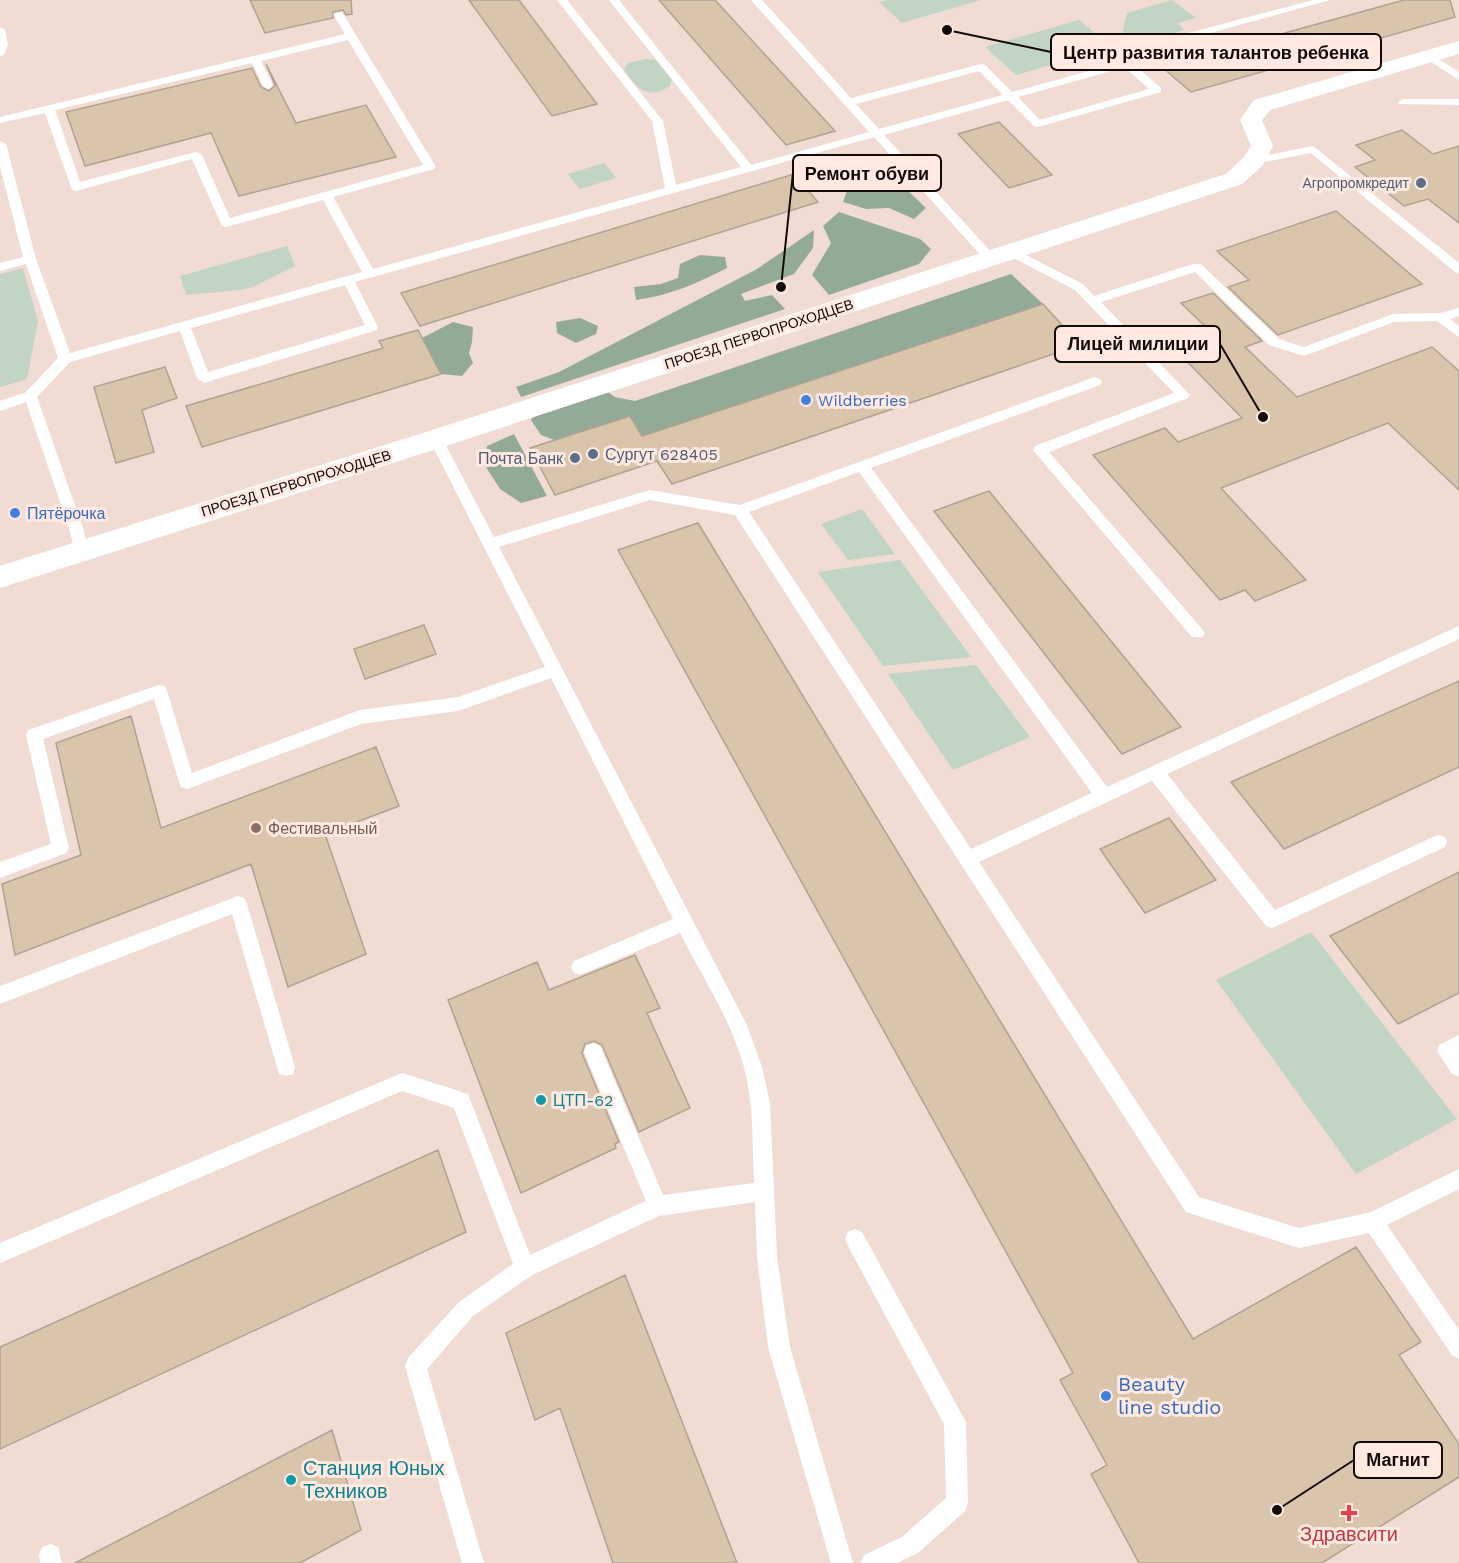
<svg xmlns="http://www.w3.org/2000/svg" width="1459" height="1563" viewBox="0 0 1459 1563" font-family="'Work Sans',sans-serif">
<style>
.green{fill:#c2d4c4}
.forest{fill:#93ab96}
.building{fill:#d8c5ac;stroke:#aea292;stroke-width:1.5}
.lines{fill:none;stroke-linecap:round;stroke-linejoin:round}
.service{fill:#fff;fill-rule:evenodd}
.minor{fill:#fff;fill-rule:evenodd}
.service-dot{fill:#5c6f8a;stroke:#ffe9e0;stroke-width:2}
.shop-dot{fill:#3f7fe0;stroke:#ffe9e0;stroke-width:2}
.education-dot{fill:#8d6e63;stroke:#ffe9e0;stroke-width:2}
.culture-dot{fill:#0f9aa8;stroke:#ffe9e0;stroke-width:2}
.health-dot{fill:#e0444e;stroke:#ffe9e0;stroke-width:2}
.labels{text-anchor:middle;stroke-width:6;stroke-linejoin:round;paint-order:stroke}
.far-service-label{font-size:14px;fill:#4e5e75;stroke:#ffe9e0;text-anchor:end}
.far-street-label{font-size:14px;fill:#110a07;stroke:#ffe9e0}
.shop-label{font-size:16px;fill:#366cbe;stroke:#ffe9e0;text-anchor:start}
.service-label{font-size:16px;fill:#4e5e75;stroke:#ffe9e0;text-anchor:start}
.education-label{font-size:16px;fill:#785e54;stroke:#ffe9e0;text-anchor:start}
.culture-label{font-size:16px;fill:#0d838f;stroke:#ffe9e0;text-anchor:start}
.near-shop-label{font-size:20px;fill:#366cbe;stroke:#ffe9e0;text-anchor:start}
.near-culture-label{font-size:20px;fill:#0d838f;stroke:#ffe9e0;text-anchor:start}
.near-health-label{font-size:20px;fill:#be3a42;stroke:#ffe9e0}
.leader{fill:none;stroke:#110a07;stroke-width:2}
.callout-dot{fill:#110a07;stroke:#ffe9e0;stroke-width:2}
.callout{fill:#ffe9e0;stroke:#110a07;stroke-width:2}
.callout-label{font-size:18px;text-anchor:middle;font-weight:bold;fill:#110a07}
</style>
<rect width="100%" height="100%" fill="#f1dcd3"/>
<!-- green -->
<path class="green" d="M886,0H981L902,23L879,2Z
M1172,0L1196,18L1178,23L1184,30L1128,46L1121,38L1127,13Z
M1079,20L1112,47L1016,75L985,47Z
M646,59L656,60L672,79L670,86C647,101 637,88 624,70L628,63Z
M604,163L616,178L580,189L568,174Z
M287,246L295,266L253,287L239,290L186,295L180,276Z
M23,268L38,321L27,379L0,387V274Z
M862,509L895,554L848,560L821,524Z
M900,560L971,657L883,666L818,572Z
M976,665L1030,737L953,770L888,674Z
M1311,932L1457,1119L1356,1174L1216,980Z"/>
<!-- forest -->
<path class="forest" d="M871,155L926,208L914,219L889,208L866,209L843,202L859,158Z
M813,163L833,164L822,192L797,166Z
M839,212L920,239L931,249L919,264L829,295L812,275L831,243L823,226Z
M814,230L813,248L794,274L741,294L745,301L772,295L785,309L521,397L516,387L559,372L757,269Z
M700,255L725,257L727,268C698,283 668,296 636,300L634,287L661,284L678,278L680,264Z
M1011,274L1043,304L642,436L630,416L554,440L541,435L531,420L537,409L602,388L615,397L635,401Z
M580,318L598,326L596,334L576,343L557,333L556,322Z
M453,322L473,327L472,342L469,353L473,363L462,376L441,374L422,338Z
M514,434L547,496L521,503L500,489L484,464L487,446Z"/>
<!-- building -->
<path class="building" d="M250,0H351L352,14L346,15L343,10L333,12V18L265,33Z
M469,0H519L597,104L552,116Z
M659,0H715L835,131L786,145Z
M1404,0H1450L1455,17L1191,92L1162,67Z
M266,64L296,123L366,105L396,157L239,196L211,133L85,166L66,112L252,68L261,87L269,91L275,85Z
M999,122L1052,175L1009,188L958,134Z
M1402,130L1433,154L1459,146V223L1428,199L1404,206L1355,167L1375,160L1356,145Z
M794,174L818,202L420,326L401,293Z
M1336,211L1422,284L1278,335L1228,287L1249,280L1217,251Z
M1213,293L1262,341L1245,347L1297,397L1432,347L1459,371V490L1388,423L1221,488L1306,580L1255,601L1245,590L1220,600L1093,455L1165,428L1178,442L1242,418L1171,345L1210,331L1181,303Z
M1043,304L1080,345L672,484L657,461L555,495L530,448L630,416L642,436Z
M418,330L441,374L202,447L186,406L383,348L379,341Z
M165,367L177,398L142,410L154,452L116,463L94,387Z
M989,491L1181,727L1122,754L934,511Z
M698,523L1193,1339L1356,1247L1421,1342L1399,1355L1459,1444V1477L1322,1563H1139L1091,1474L1107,1465L1060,1380L1073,1373L618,550Z
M424,625L436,654L365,679L354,649Z
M1459,681V767L1284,849L1231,782Z
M131,716L161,828L376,747L399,806L325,834L366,954L288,987L251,864L15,955L2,884L81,855L56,743Z
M1169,818L1216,880L1145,913L1100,849Z
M1459,872V993L1398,1024L1330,936Z
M635,955L660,1008L647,1013L690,1108L639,1132L602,1045L594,1041L585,1044L582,1053L619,1142L615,1144L616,1148L521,1193L448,1000L537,962L549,990Z
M438,1150L466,1232L0,1449V1347Z
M625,1275L737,1563H613L560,1408L535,1420L506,1333Z
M332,1430L361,1530L300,1563H75Z"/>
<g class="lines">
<!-- service -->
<path class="service" d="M557,0H567L663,121L676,185L741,167L609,0H619L751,165L869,132L751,0H762L851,98L981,64L985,65L1012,92L1100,68L1147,44L1313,0H1330L1155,48L1130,61L1161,88V92L1038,127L1034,126L1008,100L884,135L994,255V261H986L874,137L355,282L378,327L377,330L204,383L197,378L180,331L70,362L37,397L84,531L87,551L85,555H75L70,531L26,402L0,411V401L25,393L58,358L26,264L0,271V263L23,257L0,166V141L6,144L36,259L70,353L362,272L323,200L226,227L222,226L192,159L76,191L72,190L45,113L0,123V117L345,34L333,14L342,12L436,167L434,169L333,197L373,269L665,188L652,121ZM348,40L423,165L230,218L202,155L196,152L80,182L55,110L252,63L263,86L268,89L273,86L261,61ZM1122,65L1149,89L1040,120L1018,97L1108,72ZM979,71L1003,95L879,129L856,104ZM345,285L365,325L208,372L191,328Z
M0,27L5,30L8,45L4,55L0,56Z
M1429,53L1459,72V80L1425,58L1424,56Z
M1403,99H1459V105L1399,104L1398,102Z
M1313,146L1459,263V273L1455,272L1311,153L1254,164L1248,161L1254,158Z
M1012,248L1083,284L1094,296L1193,264H1201L1279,339L1304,347L1393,314L1440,313L1459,308V316L1450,319L1459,326V337L1437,321L1394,322L1304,356L1269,345L1195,272L1101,302L1190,395L1188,398L1049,452L1202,629L1205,633L1202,637H1192L1033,450L1035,446L1174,393L1075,290L1008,255L1006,252Z
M1095,377L1100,379L1102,382L1100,385L871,468L1107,787L1459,626V639L1167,774L1275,910L1433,837L1439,835L1445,837L1447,842L1445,847L1272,928L1266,926L1152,781L979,862L1199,1197L1299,1228L1371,1212L1459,1169V1189L1387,1225L1459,1330V1359L1452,1355L1369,1233L1299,1248L1186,1212L735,515L650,500L499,547L746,1023L762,1067L770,1103L777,1257L790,1347L853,1563H831L768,1347L757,1257L755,1202L659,1216L532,1275L473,1316L427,1369L484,1563H462L405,1366L408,1358L459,1302L513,1264L454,1108L402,1091L0,1263V1243L402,1073L468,1094L530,1255L646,1201L584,1052L586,1046L593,1043L600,1046L663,1195L754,1183C752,1144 754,1104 744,1067C731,1020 702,976 680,933L580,975L574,973L571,967L574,961L673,919L551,678L458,711L361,724L187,789L181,787L179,782L154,699L43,739L69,848L66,853L0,878V862L51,844L26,735L28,730L159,685L165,686L167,691L192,773L360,710L458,697L545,667L429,439L431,436H441L494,537L650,490L740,505ZM859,472L1092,793L971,849L749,512Z
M238,896L244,898L247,904L295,1067L293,1074L286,1076L279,1074L277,1067L232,914L0,1004V986Z
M1459,1035V1076L1452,1074L1437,1051L1439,1045Z
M855,1229L862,1232L966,1422L968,1503L965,1511L918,1553L897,1563H861L864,1555L902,1537L946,1498L944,1424L848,1246L845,1239L848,1232Z
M50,1544L58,1547L62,1563H40L39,1555L42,1547Z"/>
<!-- minor -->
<path class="minor" d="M1459,41V54L1270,110L1262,120L1273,146L1262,166L1242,184L446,446L0,588V566L426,432L1226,174L1244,157L1251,146L1240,120L1254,100Z"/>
</g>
<!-- markers -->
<g class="service-dot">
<circle cx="1421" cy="183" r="6"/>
<circle cx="593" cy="454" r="6"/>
<circle cx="575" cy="458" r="6"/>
</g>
<g class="shop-dot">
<circle cx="806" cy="400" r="6"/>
<circle cx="15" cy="513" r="6"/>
<circle cx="1106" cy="1396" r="6"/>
</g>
<circle class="education-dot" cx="256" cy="828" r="6"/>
<g class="culture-dot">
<circle cx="541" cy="1100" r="6"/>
<circle cx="291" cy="1480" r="6"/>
</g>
<path class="health-dot" d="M1346 1504h6v6h6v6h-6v6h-6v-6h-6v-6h6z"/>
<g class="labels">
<!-- far-service labels -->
<g class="far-service-label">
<text x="1409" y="188">Агропромкредит</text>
</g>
<!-- far-street labels -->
<g class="far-street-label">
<text transform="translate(759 334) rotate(-18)" y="5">ПРОЕЗД ПЕРВОПРОХОДЦЕВ</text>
<text transform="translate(296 483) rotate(-17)" y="5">ПРОЕЗД ПЕРВОПРОХОДЦЕВ</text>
</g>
<!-- shop labels -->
<g class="shop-label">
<text x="818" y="406">Wildberries</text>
<text x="27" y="519">Пятёрочка</text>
</g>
<!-- service labels -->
<g class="service-label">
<text x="605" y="460">Сургут 628405</text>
<text x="563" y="464" text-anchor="end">Почта Банк</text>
</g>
<!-- education labels -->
<g class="education-label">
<text x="268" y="834">Фестивальный</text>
</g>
<!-- culture labels -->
<g class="culture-label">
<text x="553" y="1106">ЦТП-62</text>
</g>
<!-- near-shop labels -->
<g class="near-shop-label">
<text x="1118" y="1391">Beauty<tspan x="1118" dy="23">line studio</tspan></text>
</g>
<!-- near-culture labels -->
<g class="near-culture-label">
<text x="303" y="1475">Станция Юных<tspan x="303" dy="23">Техников</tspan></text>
</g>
<!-- near-health labels -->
<g class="near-health-label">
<text x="1349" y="1541">Здравсити</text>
</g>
</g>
<!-- callouts -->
<path class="leader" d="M947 30L1051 52M781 287L793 173M1263 417L1220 344M1277 1510L1354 1460"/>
<g class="callout-dot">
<circle cx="947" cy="30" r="6"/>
<circle cx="781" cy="287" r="6"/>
<circle cx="1263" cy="417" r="6"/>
<circle cx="1277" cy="1510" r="6"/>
</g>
<g class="callout">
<rect x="1051" y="34" width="330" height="36" rx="6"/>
<rect x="793" y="155" width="148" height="36" rx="6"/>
<rect x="1055" y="326" width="165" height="36" rx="6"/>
<rect x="1354" y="1442" width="88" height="36" rx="6"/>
</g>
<g class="callout-label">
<text x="1216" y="59">Центр развития талантов ребенка</text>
<text x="867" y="180">Ремонт обуви</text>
<text x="1138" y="350">Лицей милиции</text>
<text x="1398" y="1466">Магнит</text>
</g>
</svg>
